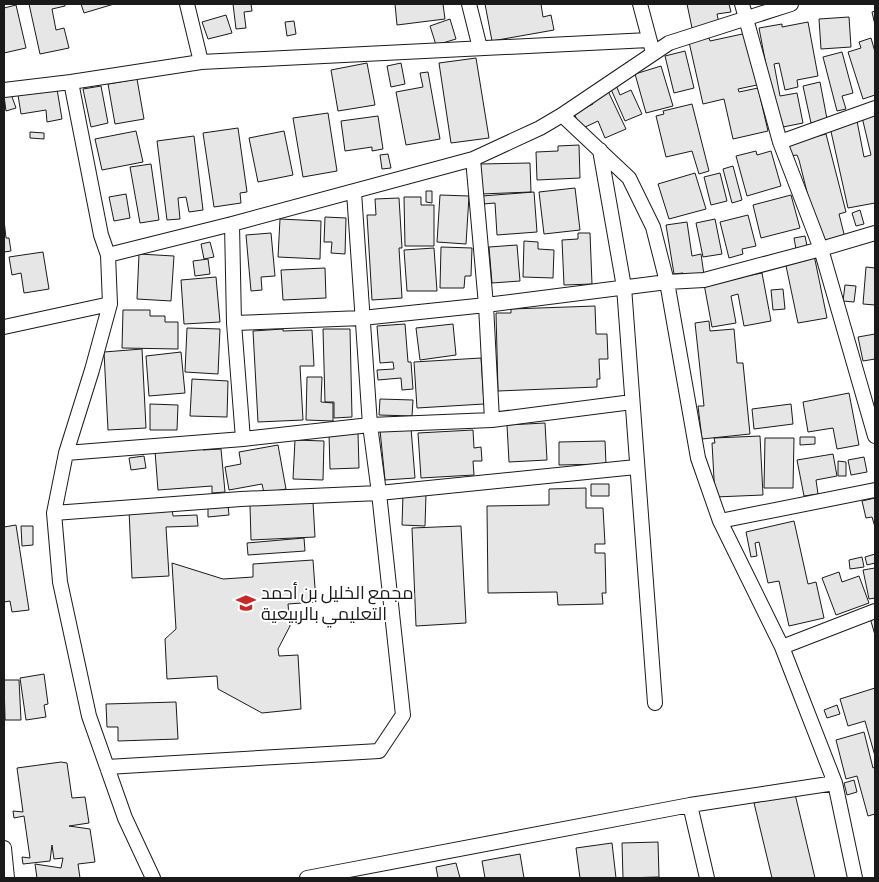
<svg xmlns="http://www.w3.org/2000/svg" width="879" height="882" viewBox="0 0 879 882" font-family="'Sofia Sans Condensed',Cairo,sans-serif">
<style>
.building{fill:#e6e6e6;stroke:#1a1a1a}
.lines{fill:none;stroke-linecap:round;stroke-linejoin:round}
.street-casing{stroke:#1a1a1a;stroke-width:16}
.street{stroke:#fff;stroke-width:14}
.labels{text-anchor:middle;stroke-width:4;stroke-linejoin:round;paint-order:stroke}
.poi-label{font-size:18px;fill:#1a1a1a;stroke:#fff;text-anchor:start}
</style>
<rect width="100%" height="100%" fill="#fff"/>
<!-- building -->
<path class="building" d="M29,4H65V6L52,9L56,30L64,28L69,48L40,54Z
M81,4H114L84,13Z
M233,4H251L252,11L244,12L246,28L236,29Z
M395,4H443L445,19L397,25Z
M485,4H541L543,17L551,15L554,30L492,41Z
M687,4H729L731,12L717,14L719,23L692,28Z
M16,5L26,48L4,53V8Z
M875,11V25L872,12Z
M226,15L232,33L208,39L202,22Z
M849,17L851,47L821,49L819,19Z
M450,19L456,39L436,45L430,26Z
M294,21L296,34L287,36L285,22Z
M808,22L818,76L797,80L798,87L785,90L779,63L774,64L780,96L797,93L803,123L778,128L759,28L782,24V27Z
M747,33L757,85L738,89L739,92L758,88L768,131L733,139L724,99L703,104L689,42L709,38L710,41Z
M871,38L875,52V95L863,99L848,52L861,48L859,42Z
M685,51L694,88L674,93L665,56Z
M842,52L853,93L842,96L846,109L837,111L823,57Z
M476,58L489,138L451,143L439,63Z
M367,63L375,105L338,111L331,70Z
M401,63L405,84L391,87L387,66Z
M661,66L673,106L646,113L635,74Z
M428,72L440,139L406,145L396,92L423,87L420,73Z
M137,79L144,119L115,124L108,84Z
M820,82L827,119L811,123L803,86Z
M616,85L620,95L631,90L642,114L625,121L610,87Z
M101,86L108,123L91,127L83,89Z
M57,89L62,119L47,122L46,110L21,114L18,95Z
M608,91L626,129L605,138L598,121L581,129L574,113L593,104L591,99Z
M11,94L16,108L6,111L4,96Z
M692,104L709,171L699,174L692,151L666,157L656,116L664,114L663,111Z
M328,113L337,171L303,177L293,118Z
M875,114V203L848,208L830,127L857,121L864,157L871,155L862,117Z
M378,116L383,149L372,151V147L345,151L341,121Z
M238,128L247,192L240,193L241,203L214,207L203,133Z
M136,131L143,162L102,170L95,139Z
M284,131L293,175L258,182L249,138Z
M30,132L44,133V139L30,138Z
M826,134L846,212L839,214L845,238L820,244L799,160L797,155L790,156L786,144Z
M194,136L203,210L189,212L186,197L178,198L180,219L167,220L157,141Z
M579,145L580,178L537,180L536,152L558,151V146Z
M756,151L757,155L771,151L781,186L747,196L736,156Z
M388,154L391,168L382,169L380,155Z
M530,163L531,192L481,194L480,164Z
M151,164L159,220L140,223L130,167Z
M733,166L742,200L732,203L723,169Z
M695,173L706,209L669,219L658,184Z
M720,173L727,201L711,205L704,177Z
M575,188L580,230L544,234L539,192Z
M426,191H432V203L426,202Z
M534,192L537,232L497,235L495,203L483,204L482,196Z
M126,194L130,218L114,221L109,197Z
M440,195L469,196L466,244L437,242Z
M791,195L800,228L761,238L753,205Z
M404,197H421V205H434V246H405Z
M399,198L402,248H399L402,298L372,300L367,215H376L375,199Z
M860,210L864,224L856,226L852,213Z
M748,215L756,246L742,249L743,254L729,258L720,222Z
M325,217L346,218L345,254L331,253L332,242H324Z
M280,219L321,221L320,259L278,257Z
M715,219L722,254L703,257L696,223Z
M4,220L6,238H9L11,251L4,252Z
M687,222L692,256L701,254L704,275L684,279L683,273L674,274L666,225Z
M271,233L275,276L261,277L262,290L251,291L246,235Z
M578,233H590L592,284L564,285L562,240L578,239Z
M805,236L807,246L796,249L794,238Z
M524,241L538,242V249L554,250L553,278L523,277Z
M210,242L214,257L204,259L201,244Z
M517,245L520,281L492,283L489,247Z
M441,247L472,248L471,276H465L464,288H440Z
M434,248L437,291H407L404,250Z
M43,252L49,289L24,293L21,273L12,275L9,257Z
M139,254L174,256L171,301L137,299Z
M814,255L827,318L798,323L785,261Z
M208,259L210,274L195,276L193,261Z
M866,267L875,268V305L863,304Z
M325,268L326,298L283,300L281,270Z
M762,273L771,321L744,326L738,294L731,296L736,323L712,327L704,284Z
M216,277L220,322L184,324L181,280Z
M845,285L856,286L854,302L843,301Z
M783,289L785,309L773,310L771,290Z
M595,306L596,334H607L608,359H599L600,379H597V387L498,391L496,313H511V309Z
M123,310H150V316H165V322H178V349L122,348Z
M709,321L710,331L734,329L737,363H743L750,434L702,439L698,406H704L695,323Z
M405,324L408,362H411L413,389L402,390L401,378L378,380L377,370L394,369L393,362L380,363L377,326Z
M453,324L456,355L420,360L416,328Z
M187,328L220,329L218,374L185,372Z
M283,329V331L312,330L314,366H300L303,420L258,422L253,331Z
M323,329H350L352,417L334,418V402H325Z
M875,334V359L863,361L858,337Z
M142,349L146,428L108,430L104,352Z
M181,352L185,393L149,396L146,356Z
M481,358L484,404L417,408L414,362Z
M307,377H322L321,402L333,403V421L306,420Z
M192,379L228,381L227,417L190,416Z
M849,393L859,445L837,449L833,428L808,432L803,402Z
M380,399L413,400L412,416L379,415Z
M150,404L178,405L177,430H150Z
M791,404L793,424L754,429L752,409Z
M545,423L547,460L509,462L507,425Z
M411,428L415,478L385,480L380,430Z
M473,430L474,448L481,447L482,461H473L474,475L421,478L418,433Z
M358,433L359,468L330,469L329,434Z
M760,436L763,495L715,497L712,443H715L714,438Z
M800,437H815V444L800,445Z
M765,438H794L793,488H764Z
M295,440L324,441L323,480L293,479Z
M605,441L606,464L559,465V442Z
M278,445L286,489L264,493L262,484L229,490L225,467L241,464L239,452Z
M203,448V450L221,449L225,492L212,493V486L158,490L155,451Z
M833,454L837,476L816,480L818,494L804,496L797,460Z
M144,456L146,468L131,470L129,458Z
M864,457L867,472L851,475L848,460Z
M838,461L846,462V476H838Z
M591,484H609V496H591Z
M586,488V508H603L605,544H595V553H605L606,593H602L603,604L558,605L557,592L488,593L487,506L549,505V489Z
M403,494H426L425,526L402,525Z
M875,498V527L872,517L866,518L862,501Z
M313,502L315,537L251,540L250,505Z
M228,505L229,515L208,517V507Z
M172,508L173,516L197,515L198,526L166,527L169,576L132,578L129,510Z
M794,521L808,584L816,582L824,618L789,626L779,581L768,583L759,542L755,543L757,556L751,557L746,532Z
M16,525L29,610L12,612L10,601L4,602V527Z
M21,526H33V545L22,546Z
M461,526L466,623L416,626L412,528Z
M304,538L305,551L248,555L247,543Z
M875,554V563L867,565L865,557Z
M862,557L864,567L850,569L849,560Z
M313,560L316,602L288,604L290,626L278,649L279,656L298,655L301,709L262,713L218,689L217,676L167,679L165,639L176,629L172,563L223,579L253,577V564Z
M875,568V598L869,599L863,570Z
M839,572L842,582L859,576L869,603L836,615L822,578Z
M875,616V635L870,618Z
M44,674L48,704L44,705L46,717L26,720L20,678Z
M4,680H19L21,720H5Z
M875,688V756L865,721L848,726L840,699Z
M176,702L178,739L118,741V727H107L106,704Z
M837,705L840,714L827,718L824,710Z
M864,732L873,768L875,767V814L868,816L857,776L846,779L836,740Z
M61,762L67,763L72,798L85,797L89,823L69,826L90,829L95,862L78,864L80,878H37L35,864L61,868L63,858L54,859L52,845L50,861L23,864L22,857L30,858L24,816L14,818L13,811L23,812L17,768Z
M854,780L857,792L847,795L844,783Z
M795,794L815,878H772L754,803Z
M658,842L659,877L623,878L622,843Z
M612,843L616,878H580L576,848Z
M520,854L524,878H485L482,861Z
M456,863L460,878H438L436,867Z"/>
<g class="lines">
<defs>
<path id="street" d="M187,4L201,62
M469,4L480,48
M640,4L652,49
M742,4L780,142L821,249L875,436
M4,90L71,82
M780,142L875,108
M600,150L624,287L655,703
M473,159L486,305L492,420
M354,192L370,425L379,493L636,467
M232,224L234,323L243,439
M108,255L101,235L71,82L201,62L649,40
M234,323L362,318L486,305L667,282L704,280L821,249L875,233
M4,327L110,304
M66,453L243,439L370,425L492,420L632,402
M54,513L241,499L379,493L403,715L379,751L107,767
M720,521L875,490
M782,647L875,611
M835,783L855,878
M690,805L707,878
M4,848L7,878
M153,878L125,818L89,716L60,582L54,513L66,453L92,370L110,304L108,255L232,224L473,159L540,128L562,115L669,43L791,4
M307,878L690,805L835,783L782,647L720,521L698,458L667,282L653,227L629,178L562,115"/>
</defs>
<!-- street casing -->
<use href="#street" class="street-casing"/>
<!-- street -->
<use href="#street" class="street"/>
</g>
<!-- icons -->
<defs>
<symbol id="school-bare" viewBox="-9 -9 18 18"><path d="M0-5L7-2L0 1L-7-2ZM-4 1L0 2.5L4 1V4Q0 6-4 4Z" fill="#c62828" stroke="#fff" stroke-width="2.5" paint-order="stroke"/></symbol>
</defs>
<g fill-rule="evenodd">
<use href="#school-bare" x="232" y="589" width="28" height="28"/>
</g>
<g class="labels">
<!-- poi labels -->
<g class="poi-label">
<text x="261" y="599">مجمع الخليل بن أحمد<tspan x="261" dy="21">التعليمي بالربيعية</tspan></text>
</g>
</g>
<!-- border -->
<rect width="879" height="882" fill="none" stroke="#1a1a1a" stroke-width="10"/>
</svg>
